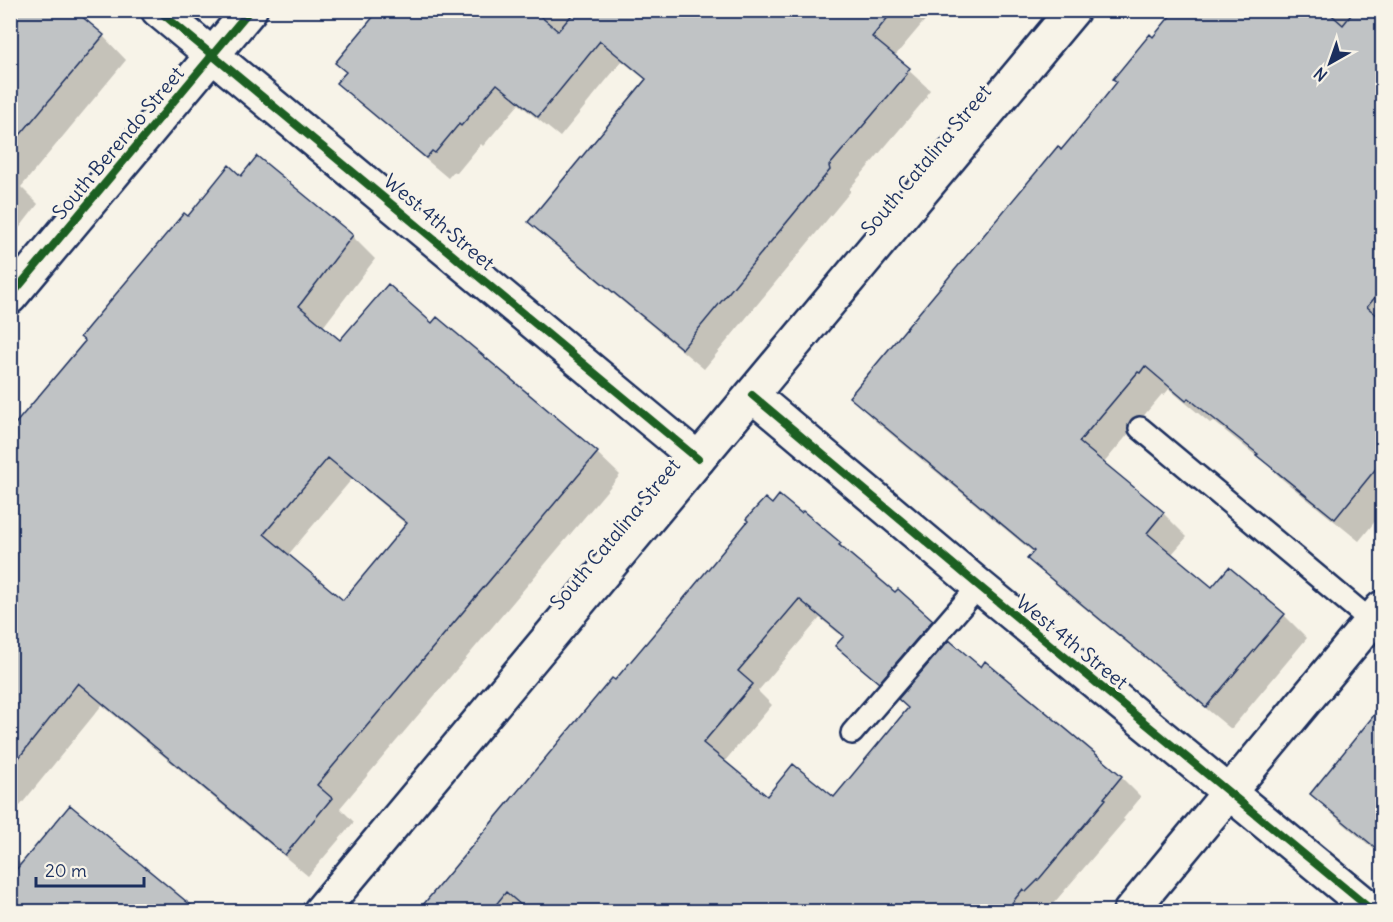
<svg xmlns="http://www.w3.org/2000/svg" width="1393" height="922" viewBox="0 0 1393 922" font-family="Delius,sans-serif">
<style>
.shadow{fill:#0003;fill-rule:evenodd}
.building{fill:#c0c3c5;stroke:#1b2f5e;stroke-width:1.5;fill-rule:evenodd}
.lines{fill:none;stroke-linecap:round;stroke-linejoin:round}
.service-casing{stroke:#1b2f5e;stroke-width:26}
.minor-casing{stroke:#1b2f5e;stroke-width:38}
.tertiary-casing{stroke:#1b2f5e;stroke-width:38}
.service{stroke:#f7f3e8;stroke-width:21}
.minor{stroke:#f7f3e8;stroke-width:33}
.tertiary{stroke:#f7f3e8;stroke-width:33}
.cycleway-casing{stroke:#f7f3e8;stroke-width:11}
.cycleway{stroke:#1b5e20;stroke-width:8}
.labels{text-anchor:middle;stroke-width:6;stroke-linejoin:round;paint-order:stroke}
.street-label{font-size:20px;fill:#1b2f5e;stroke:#f7f3e8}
</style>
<rect width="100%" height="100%" fill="#f7f3e8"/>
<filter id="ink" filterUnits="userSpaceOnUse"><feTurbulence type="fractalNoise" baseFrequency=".0167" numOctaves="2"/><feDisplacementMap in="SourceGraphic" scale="12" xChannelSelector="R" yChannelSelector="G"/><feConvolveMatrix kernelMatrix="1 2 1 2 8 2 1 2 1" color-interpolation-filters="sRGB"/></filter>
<g filter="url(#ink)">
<!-- shadow -->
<path class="shadow" d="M10,10L103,36L126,60L21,187L38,204L10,240Z
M381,10H944L939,17L932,12L894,57L930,90L926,95L927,97L850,188V192L704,369L552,243L530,222L647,81L622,61L560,137L519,104L483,146L481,144L457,173L454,171L448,178L360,104L339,83L347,73Z
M1177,10H1382V513L1359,541L1282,479L1270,467L1213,421L1210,423L1169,389L1164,395L1162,394L1103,464L1163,513L1187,537L1171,555L1212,589L1284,615L1307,638L1231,729L1053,582L1029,558L1034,553L874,420L851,397L1062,152Z
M257,158L352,236L375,259L323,327L340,342L432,325L437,319L597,453L620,475L340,808L354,822L308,876L102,705L20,806L10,798V432L188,218L241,178ZM352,479L407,525L344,602L288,555Z
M840,544L895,594L932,621L952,641L950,643L981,669L985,663L1121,777L1141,797L1123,819L1125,820L1047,911L1044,908L1041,912H419L615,682ZM820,618L844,638L837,646L858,666L909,709L834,799L768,798L724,762L772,705L758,691Z
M1382,707V856L1332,814L1312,794Z
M10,855L22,865L10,912Z
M1280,906L1287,912H1275Z"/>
<!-- building -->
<path class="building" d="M10,10H74L104,35L10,147Z
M379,10H533L558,31L571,16L565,10H894L872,37L910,68L906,73L907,74L829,166L830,170L682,349L528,222L646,79L600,41L538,117L497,84L461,126L459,124L435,153L432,151L426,158L336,83L346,72L335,63Z
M1175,10H1326L1343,25L1355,10H1383V288L1367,307L1383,320V460L1335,519L1256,455L1258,454L1188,398L1186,401L1145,366L1140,373L1138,372L1079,442L1164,512L1147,533L1212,587L1229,567L1285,614L1206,707L1027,559L1034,551L849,397L1058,146L1061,150L1097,107L1117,82L1113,79L1150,34L1153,37Z
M257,156L353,235L299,306L340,340L388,284L432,323L437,317L598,452L317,785L332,798L285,855L78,683L10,769V430L85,341L80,337L89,326L184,213L188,216L229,165L241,176ZM328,458L407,523L343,600L264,534Z
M779,495L801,513L803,511L841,543L839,545L895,592L898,589L933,620L879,683L835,646L844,636L799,599L738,671L753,684L703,743L767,796L793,764L834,797L908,708L898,699L949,640L981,667L985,661L1122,776L1104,798L1106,799L1040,878L1026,892L1023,889L1005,912H529L506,892L490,912H417L612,678L615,680L670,615L748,521L746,519L765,498L772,504Z
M1383,704V854L1310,794Z
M70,805L199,912H10V877Z"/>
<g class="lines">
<defs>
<path id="service" d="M1140,428L1371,621
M852,733L979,586"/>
<path id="minor" d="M158,10L698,459
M10,297L250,10
M752,395L979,586L1374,912
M1130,912L1382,608"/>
<path id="tertiary" d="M320,912L1073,10"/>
</defs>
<!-- service casing -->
<use href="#service" class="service-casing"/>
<!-- minor casing -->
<use href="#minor" class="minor-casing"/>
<!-- tertiary casing -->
<use href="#tertiary" class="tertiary-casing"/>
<!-- service -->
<use href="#service" class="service"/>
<!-- minor -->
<use href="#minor" class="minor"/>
<!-- tertiary -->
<use href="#tertiary" class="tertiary"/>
<defs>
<path id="cycleway" d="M158,10L698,459
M10,297L250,10
M752,395L979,586L1374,912"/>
</defs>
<!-- cycleway casing -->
<use href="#cycleway" class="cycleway-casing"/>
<!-- cycleway -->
<use href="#cycleway" class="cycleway"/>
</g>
</g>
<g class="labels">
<!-- street labels -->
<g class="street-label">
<text transform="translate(118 143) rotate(-50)" y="7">South Berendo Street</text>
<text transform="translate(926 160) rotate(-50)" y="7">South Catalina Street</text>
<text transform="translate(439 222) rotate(40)" y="7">West 4th Street</text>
<text transform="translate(615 534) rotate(-50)" y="7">South Catalina Street</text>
<text transform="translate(1072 642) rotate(39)" y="7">West 4th Street</text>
</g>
</g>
<!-- margin -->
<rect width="1393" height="922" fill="none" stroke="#f7f3e8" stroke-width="36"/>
<rect x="18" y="18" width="1357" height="886" fill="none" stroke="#1b2f5e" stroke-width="2" filter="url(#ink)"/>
<!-- north arrow -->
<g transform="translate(1330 63) rotate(220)" stroke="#f7f3e8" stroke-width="4.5" paint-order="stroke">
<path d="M0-4.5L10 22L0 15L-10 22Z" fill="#1b2f5e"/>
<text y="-9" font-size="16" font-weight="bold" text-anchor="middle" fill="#1b2f5e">N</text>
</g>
<!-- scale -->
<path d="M36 877v9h108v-9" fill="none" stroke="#1b2f5e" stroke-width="3"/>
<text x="45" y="877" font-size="18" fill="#1b2f5e" stroke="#f7f3e8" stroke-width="4.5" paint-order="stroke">20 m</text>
</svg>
